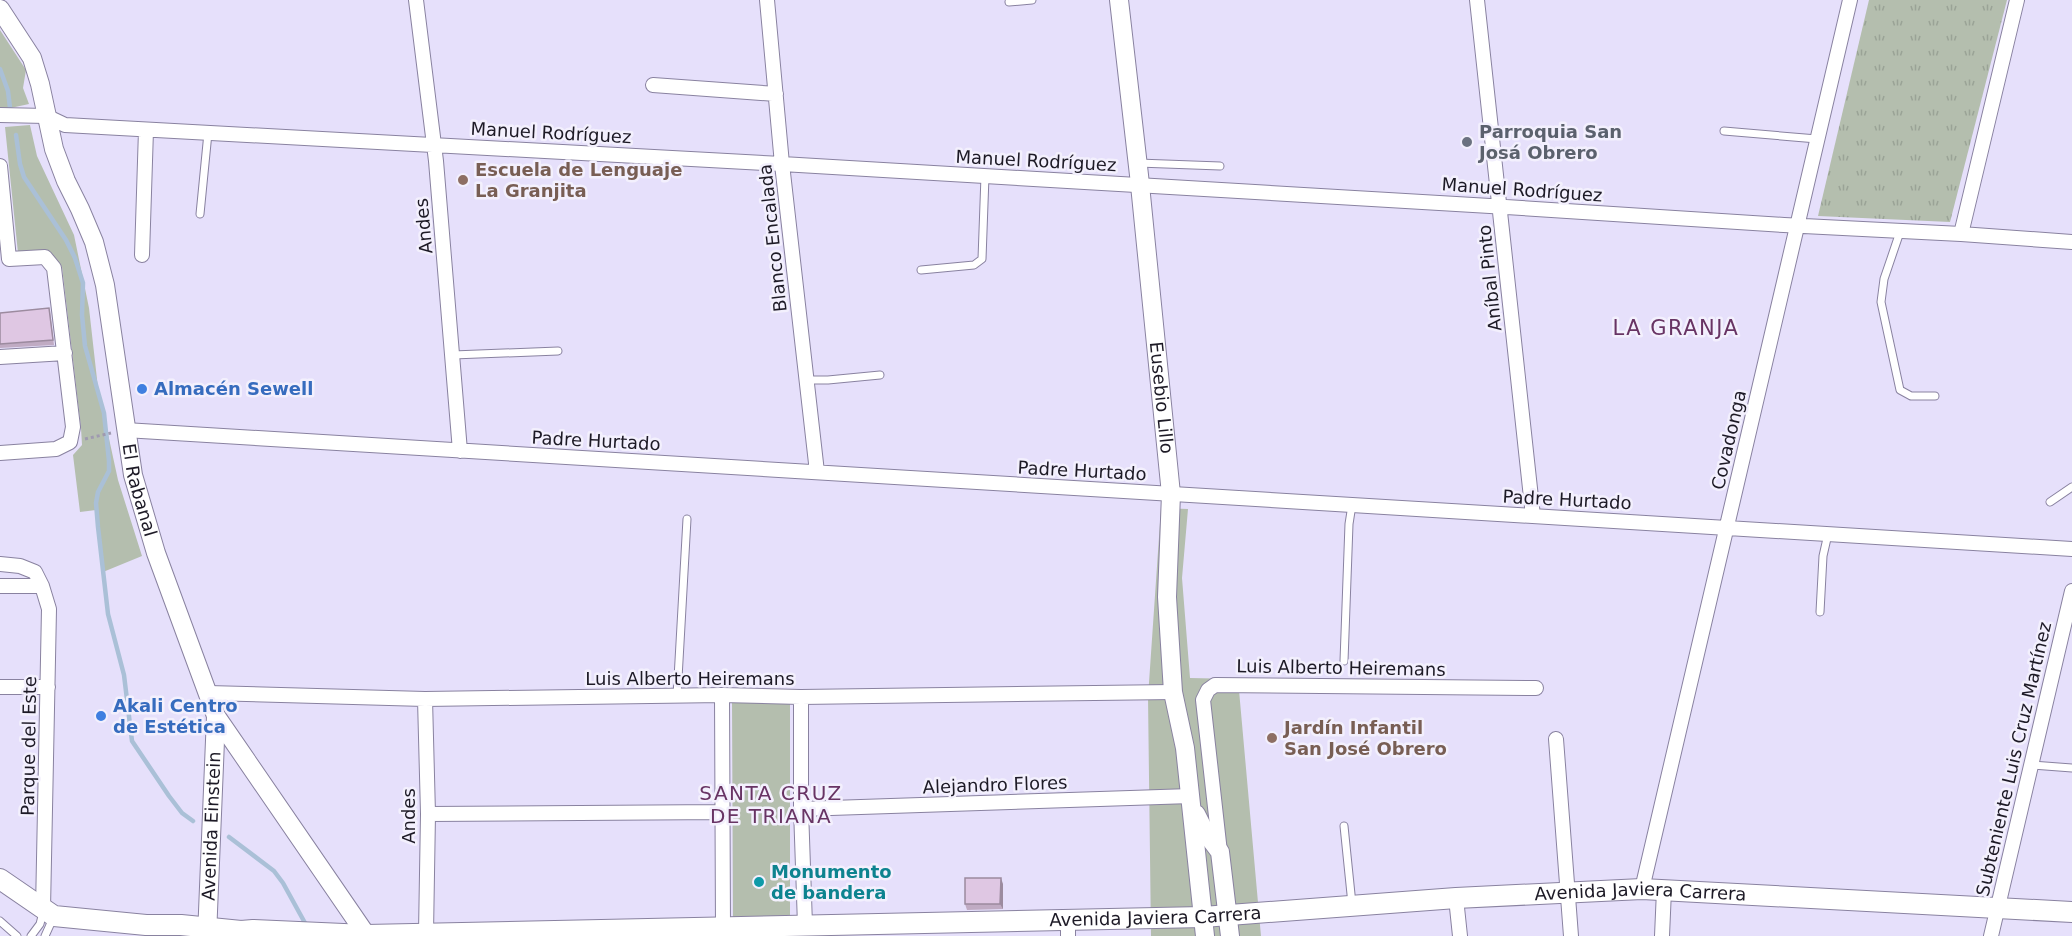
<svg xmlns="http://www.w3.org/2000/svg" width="2072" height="936" viewBox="0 0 2072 936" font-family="'DejaVu Sans',sans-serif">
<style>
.green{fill:#b4beae}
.park{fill:url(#park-tufts)}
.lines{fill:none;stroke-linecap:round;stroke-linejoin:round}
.stream{stroke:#aac0d7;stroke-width:4.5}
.service-casing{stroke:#8982a0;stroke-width:9}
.minor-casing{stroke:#8982a0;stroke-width:16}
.tertiary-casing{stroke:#8982a0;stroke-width:20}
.secondary-casing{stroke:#8982a0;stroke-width:22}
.path{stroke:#9f9ab0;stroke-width:3;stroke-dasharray:3 3;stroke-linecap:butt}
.service{stroke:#fff;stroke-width:7}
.minor{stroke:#fff;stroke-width:14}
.tertiary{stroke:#fff;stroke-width:18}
.secondary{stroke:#fff;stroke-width:20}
.wall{fill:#c0abc3}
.shaded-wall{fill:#9c8b9f}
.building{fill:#dfc7e3;stroke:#9c8b9f;stroke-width:1.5}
.worship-dot{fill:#6b7280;stroke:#f3f0fd;stroke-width:2}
.education-dot{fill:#8d6e63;stroke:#f3f0fd;stroke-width:2}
.shop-dot{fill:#3f7fe0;stroke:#f3f0fd;stroke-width:2}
.culture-dot{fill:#0f9aa8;stroke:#f3f0fd;stroke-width:2}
.labels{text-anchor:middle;stroke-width:5;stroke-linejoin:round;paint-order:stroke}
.worship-label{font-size:18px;font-weight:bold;fill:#5b616d;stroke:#f3f0fd;text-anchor:start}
.street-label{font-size:18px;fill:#1d1a26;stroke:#f3f0fd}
.education-label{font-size:18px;font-weight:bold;fill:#785e54;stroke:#f3f0fd;text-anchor:start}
.shop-label{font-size:18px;font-weight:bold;fill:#366cbe;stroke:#f3f0fd;text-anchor:start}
.culture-label{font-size:18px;font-weight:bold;fill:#0d838f;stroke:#f3f0fd;text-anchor:start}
.neighbourhood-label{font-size:20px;letter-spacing:1.5px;fill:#683464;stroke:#f3f0fd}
.quarter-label{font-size:21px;letter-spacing:1.5px;fill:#683464;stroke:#f3f0fd}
</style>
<defs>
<pattern id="park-tufts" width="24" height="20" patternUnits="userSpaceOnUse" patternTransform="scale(1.5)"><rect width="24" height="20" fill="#b4beae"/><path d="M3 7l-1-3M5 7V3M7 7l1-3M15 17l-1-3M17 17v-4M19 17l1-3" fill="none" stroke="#9aa396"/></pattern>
</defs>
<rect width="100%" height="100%" fill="#e6e0fb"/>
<!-- green -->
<path class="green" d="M0,30L26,70L23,88L29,104L6,109L0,108Z
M30,125L37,156L74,235L89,308L98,388L118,480L142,556L103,572L96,510L80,512L73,455L82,445L81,428L62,267C49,248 40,251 18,253L5,127Z
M1161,508L1188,509L1182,578L1190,678L1238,679L1261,936H1151L1148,697Z
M732,701L790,702V924L733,923Z"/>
<!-- park -->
<path class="park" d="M1869,0H2007L1950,222L1818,216Z"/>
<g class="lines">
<!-- stream -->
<path class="stream" d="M0,69L8,91L10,108
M16,135L20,164L24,177L66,240L75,258L83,283L82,315L85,346L104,413L109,461V471L98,492L96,503L98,527L108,614L124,675L132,741L169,796L182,813L193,821
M229,837L274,871L283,883L305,923"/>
<defs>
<path id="service" d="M1009,2L1032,0
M1724,131L1817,139
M1138,163L1220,166
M200,214L208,133
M1900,232L1884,279L1881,302L1900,390L1911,396H1935
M921,270L974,265L982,259L985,176
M453,355L558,351
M807,380H828L880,375
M2050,502L2072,487
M1820,612L1823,556L1828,534
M1344,661L1349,524L1352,505
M677,696L687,519
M2032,765L2072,768
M1344,826L1352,904
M0,921L17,936
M31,936L40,924L43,912
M45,936L54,916"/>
<path id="minor" d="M416,0L436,161L460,451
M767,0L782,164L817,472
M1477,0L1533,516
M653,85L776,94
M0,115L46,116L65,125L782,164L1490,206L1784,225L1961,234L2072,242
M0,166L9,259L45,257L54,268L73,427L70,442L56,449L0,453
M1961,234L2017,0
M142,255L146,130
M0,357L65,353
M125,430L2072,549
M0,564L20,566L35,572L42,586L49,609L43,909
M0,586H42
M0,687H48
M208,693L425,699L722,695L801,697L1173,692
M722,695L723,927
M801,697V809L805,925
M425,699L428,814L426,933
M1556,739L1571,936
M801,809L1191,796
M428,814L723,812
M1220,852L1203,700L1208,690L1215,685L1536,688
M1642,889L1850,0
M1456,898L1460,936
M1068,920V936
M1662,936L1664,890
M1991,936L2072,591"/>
<g id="tertiary">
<path id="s1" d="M1119,0L1139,175L1171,494L1167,597L1173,692L1185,748L1205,936"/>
<path id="s2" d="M0,9L32,58L40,84L54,149L66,181L80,209L94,242L105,285L133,475L156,553L216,716L367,936"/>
<path d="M1196,814L1205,832L1220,852L1230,936"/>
<path id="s3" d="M207,936L216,716"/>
</g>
<g id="secondary">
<path id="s4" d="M0,879L54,916L146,925H181L241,931L253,930L366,935L1203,917L1456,898L1642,889L2072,912"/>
</g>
</defs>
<!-- service casing -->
<use href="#service" class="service-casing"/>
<!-- minor casing -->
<use href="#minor" class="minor-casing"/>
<!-- tertiary casing -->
<use href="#tertiary" class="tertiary-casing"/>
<!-- secondary casing -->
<use href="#secondary" class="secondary-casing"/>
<!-- path -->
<path class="path" d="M85,439L111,433"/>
<!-- service -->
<use href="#service" class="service"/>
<!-- minor -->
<use href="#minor" class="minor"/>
<!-- tertiary -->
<use href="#tertiary" class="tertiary"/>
<!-- secondary -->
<use href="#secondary" class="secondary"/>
</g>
<!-- wall -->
<path class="wall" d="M49,308L50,312L54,345L0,348V313Z
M1003,884V909L967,910L965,904Z"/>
<!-- shaded-wall -->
<path class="shaded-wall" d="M1001,878L1003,884V909L1000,904Z"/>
<!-- building -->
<path class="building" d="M49,308L53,340L0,344V313Z
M965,878H1001L1000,904H965Z"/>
<!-- markers -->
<circle class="worship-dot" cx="1467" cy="142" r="6"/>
<g class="education-dot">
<circle cx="463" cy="180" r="6"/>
<circle cx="1272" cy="738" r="6"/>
</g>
<g class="shop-dot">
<circle cx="142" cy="389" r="6"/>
<circle cx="101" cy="716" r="6"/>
</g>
<circle class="culture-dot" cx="759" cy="882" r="6"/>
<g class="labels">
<!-- worship labels -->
<g class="worship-label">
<text x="1479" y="138">Parroquia San<tspan x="1479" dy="21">Josá Obrero</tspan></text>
</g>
<!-- street labels -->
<g class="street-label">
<text transform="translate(551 133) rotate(3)" y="6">Manuel Rodríguez</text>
<text transform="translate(1036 161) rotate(3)" y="6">Manuel Rodríguez</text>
<text transform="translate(1522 190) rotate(4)" y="6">Manuel Rodríguez</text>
<text transform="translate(424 226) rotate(-95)" y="6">Andes</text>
<text transform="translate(773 238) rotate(-96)" y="6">Blanco Encalada</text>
<text transform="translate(1490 278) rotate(-96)" y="6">Aníbal Pinto</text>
<text dy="6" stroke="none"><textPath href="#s1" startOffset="400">Eusebio Lillo</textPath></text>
<text transform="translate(1729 440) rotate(-77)" y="6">Covadonga</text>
<text transform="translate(596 441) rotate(3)" y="6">Padre Hurtado</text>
<text transform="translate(1082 471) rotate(3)" y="6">Padre Hurtado</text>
<text dy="6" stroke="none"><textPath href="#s2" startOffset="506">El Rabanal</textPath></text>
<text transform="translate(1567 500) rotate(3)" y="6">Padre Hurtado</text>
<text transform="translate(1341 668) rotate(1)" y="6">Luis Alberto Heiremans</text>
<text x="690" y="685">Luis Alberto Heiremans</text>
<text transform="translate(29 746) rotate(-89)" y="6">Parque del Este</text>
<text transform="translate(2014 759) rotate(-77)" y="6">Subteniente Luis Cruz Martínez</text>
<text transform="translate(995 785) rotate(-2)" y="6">Alejandro Flores</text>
<text transform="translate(409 816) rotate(-90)" y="6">Andes</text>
<text dy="6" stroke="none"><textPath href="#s3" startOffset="110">Avenida Einstein</textPath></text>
<text dy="6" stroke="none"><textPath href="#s4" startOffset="1654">Avenida Javiera Carrera</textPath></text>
<text dy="6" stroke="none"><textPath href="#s4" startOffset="1168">Avenida Javiera Carrera</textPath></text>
</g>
<!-- education labels -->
<g class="education-label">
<text x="475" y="176">Escuela de Lenguaje<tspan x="475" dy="21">La Granjita</tspan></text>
<text x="1284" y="734">Jardín Infantil<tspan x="1284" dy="21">San José Obrero</tspan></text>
</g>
<!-- shop labels -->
<g class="shop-label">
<text x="154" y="395">Almacén Sewell</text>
<text x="113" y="712">Akali Centro<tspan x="113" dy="21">de Estética</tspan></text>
</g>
<!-- culture labels -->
<g class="culture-label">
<text x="771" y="878">Monumento<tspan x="771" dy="21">de bandera</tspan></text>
</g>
<!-- neighbourhood labels -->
<g class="neighbourhood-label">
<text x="771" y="800">SANTA CRUZ<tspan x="771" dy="23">DE TRIANA</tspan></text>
</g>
<!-- quarter labels -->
<g class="quarter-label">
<text x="1676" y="335">LA GRANJA</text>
</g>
</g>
</svg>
